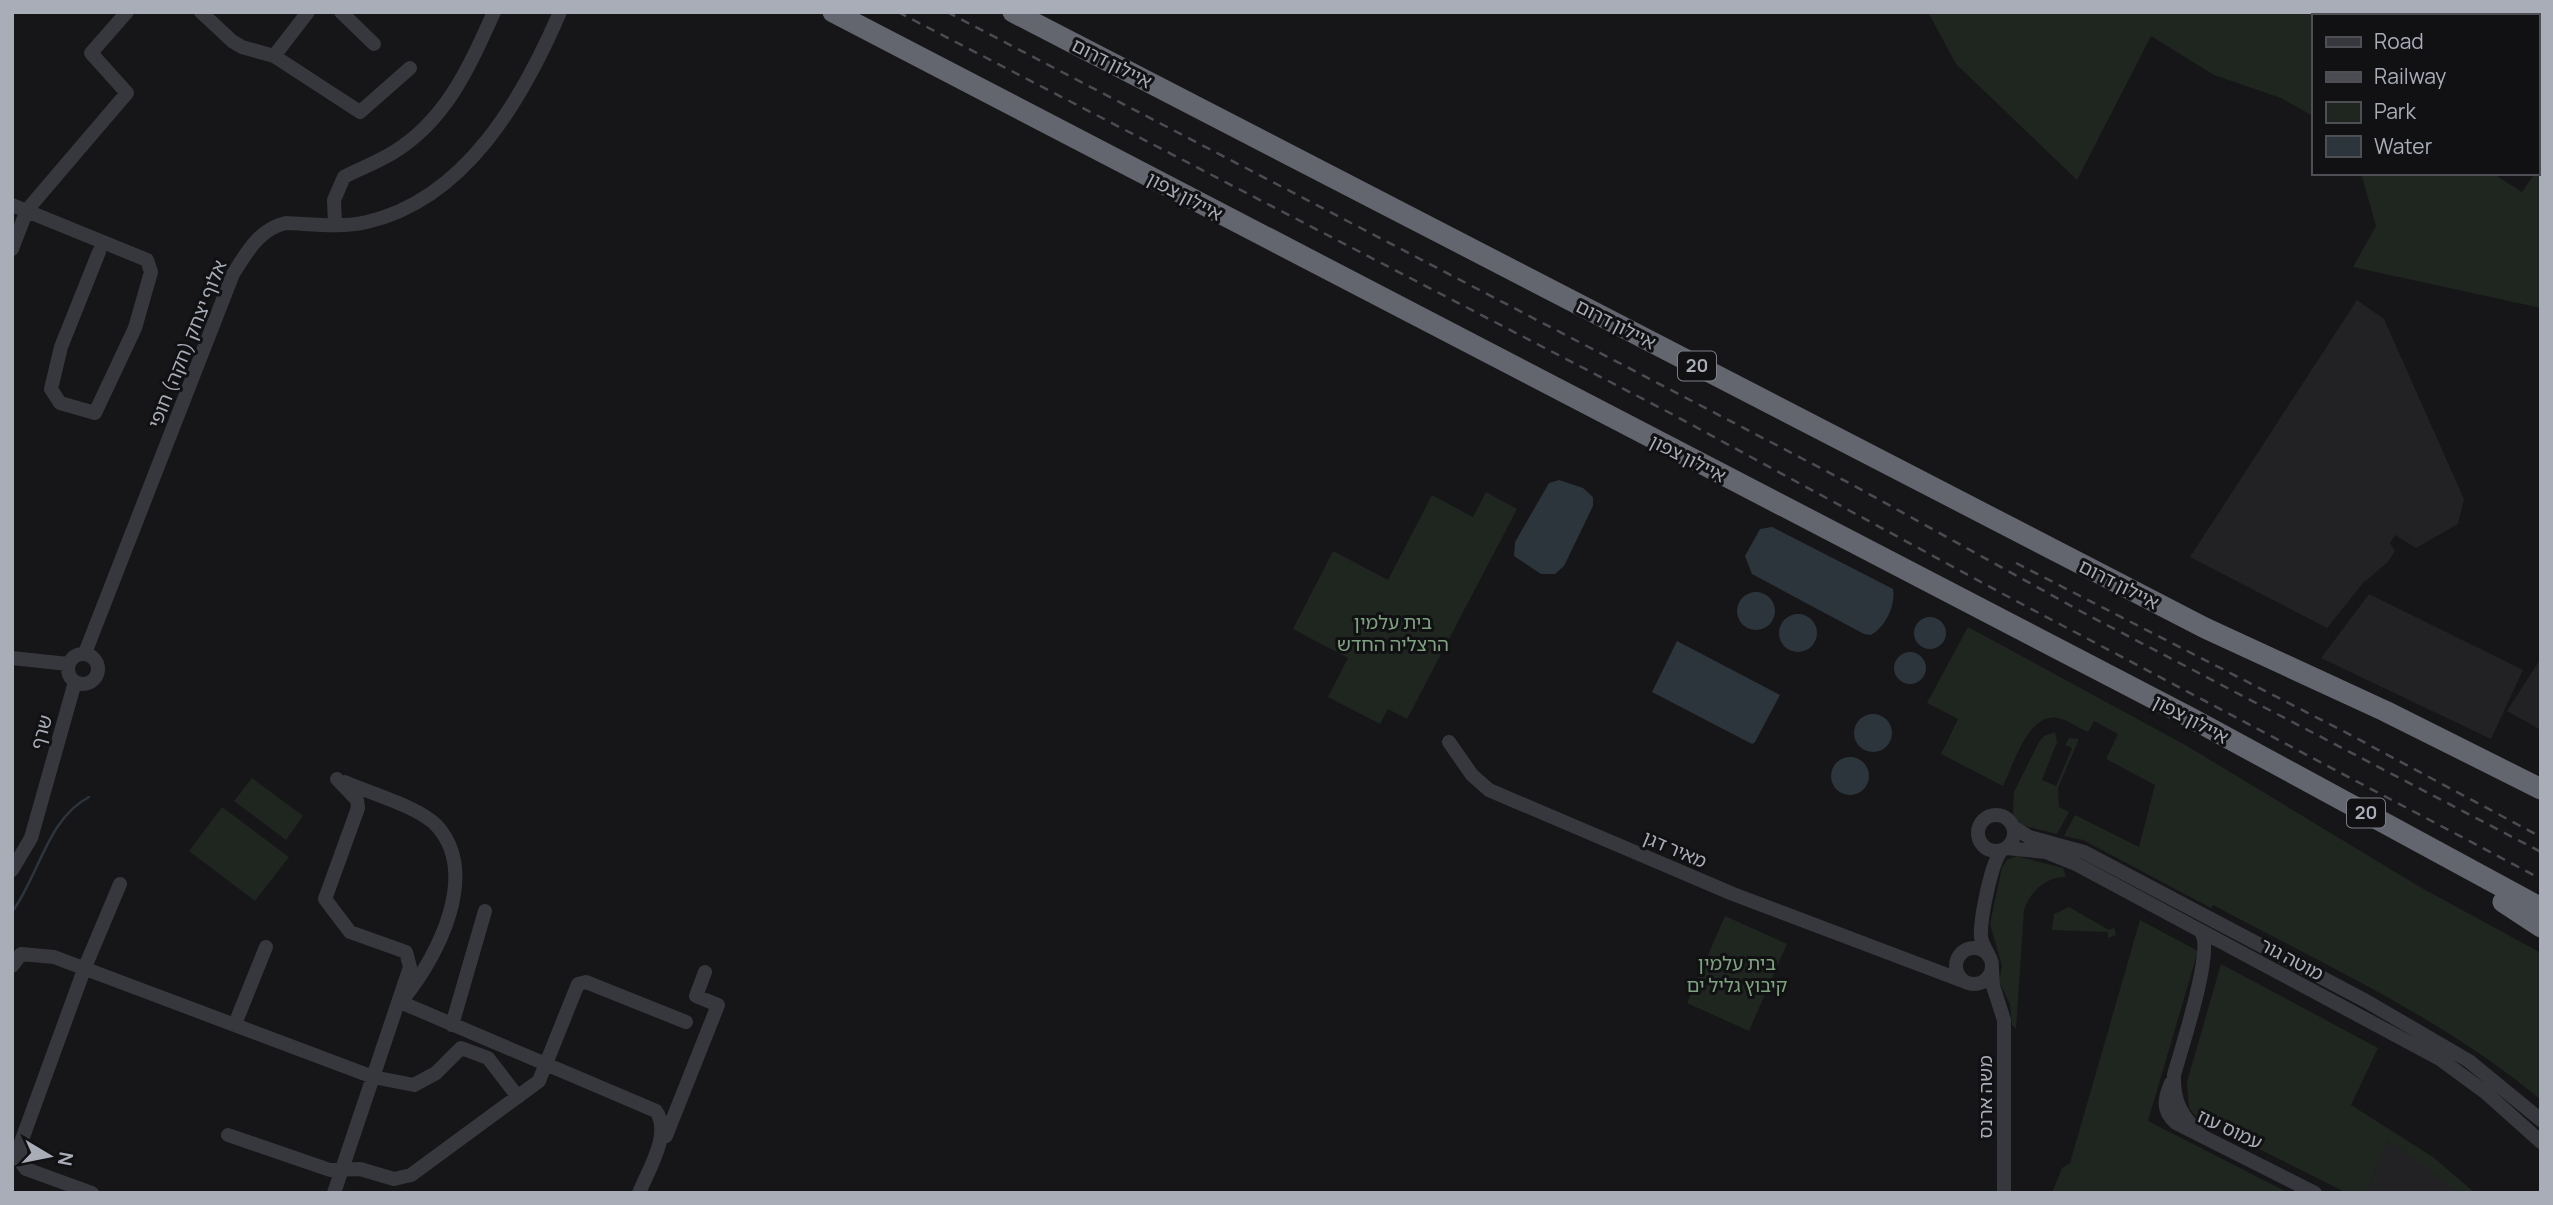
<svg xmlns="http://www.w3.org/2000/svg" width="2553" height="1205" viewBox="0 0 2553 1205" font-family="Manrope,'Noto Sans Hebrew',sans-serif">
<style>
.built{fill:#222225}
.green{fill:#1e261f}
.water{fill:#2c353c}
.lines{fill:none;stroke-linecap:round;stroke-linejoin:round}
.stream{stroke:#2c353c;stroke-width:2.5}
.minor{stroke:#37383d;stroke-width:14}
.highway{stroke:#63666e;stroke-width:21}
.rail{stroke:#4a4c52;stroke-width:2.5;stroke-dasharray:9 7;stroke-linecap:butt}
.labels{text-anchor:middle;stroke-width:6;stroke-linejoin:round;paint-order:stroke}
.shield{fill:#111113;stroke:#7b7e86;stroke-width:2}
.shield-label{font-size:18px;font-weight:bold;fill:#a8adb8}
.street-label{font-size:19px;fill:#a8adb8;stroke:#111113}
.park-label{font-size:19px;fill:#7fa381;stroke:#111113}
</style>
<rect width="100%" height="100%" fill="#161618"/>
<!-- built -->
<path class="built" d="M2357,300L2384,319L2464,499L2458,524L2416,548L2395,535L2390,543L2395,551L2388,562L2363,583L2327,628L2190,557Z
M2369,594L2523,670L2491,739L2321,658Z
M2541,658V730L2507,711Z
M2388,1139L2450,1183L2460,1193H2366Z"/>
<!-- green -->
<path class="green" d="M1928,12H2463L2467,16H2313V116L2281,98L2214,75L2151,36L2077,180L1956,64Z
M2541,165V308L2353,267L2376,226L2361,173H2492L2522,192Z
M1486,492L1517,509L1407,719L1388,709L1380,724L1328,697L1348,658L1293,629L1333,551L1388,580L1432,495L1473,517Z
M1968,627L2187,746L2420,887L2541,953V1100C2443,1018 2325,965 2213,905L2211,908L2083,840L2064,836L2075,815L2139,847L2155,785L2106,759L2118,734L2094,721L2088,732C2078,728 2068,720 2058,718C2028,712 2013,766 2003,786L1941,754L1958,719L1927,703Z
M2055,732L2057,742L2042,780L2056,786L2072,748L2065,745L2069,738L2079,739L2058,788L2059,807L2069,812L2057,834L2021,825L2013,814L2014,792L2039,742L2044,736Z
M252,778L303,816L286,840L234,801Z
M222,807L289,857L255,901L189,851Z
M2017,856L2063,868L2066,877C2046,876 2030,892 2024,910L2016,1029L2012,1025L2010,1004L1999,982L2002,966L1990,924L2002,867L2008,859Z
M2069,907L2109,930L2114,927L2116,935L2108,938V932L2052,930L2054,914Z
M1725,916L1787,944L1749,1031L1687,1003Z
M2140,920L2198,951L2148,1121L2289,1193H2052L2062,1168L2070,1163Z
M2221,964L2378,1048L2351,1105L2433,1157L2475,1193H2460L2388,1140L2366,1193H2347L2197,1118L2189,1108L2187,1082Z"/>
<!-- water -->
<path class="water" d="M1559,480L1583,488L1593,497V506L1564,566L1555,574H1541L1514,556L1515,542L1549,483Z
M1772,527L1893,589C1896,605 1885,628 1871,635L1864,634L1752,574L1745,556L1760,529Z
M1737 611a19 19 0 1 1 38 0a19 19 0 1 1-38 0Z
M1779 633a19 19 0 1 1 38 0a19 19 0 1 1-38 0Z
M1914 633a16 16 0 1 1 32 0a16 16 0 1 1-32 0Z
M1677,641L1780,695L1755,742L1752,744L1652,692Z
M1894 668a16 16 0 1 1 32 0a16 16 0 1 1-32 0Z
M1854 733a19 19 0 1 1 38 0a19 19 0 1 1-38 0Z
M1831 776a19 19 0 1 1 38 0a19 19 0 1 1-38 0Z"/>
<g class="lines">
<!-- stream -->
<path class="stream" d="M12,912C39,876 47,819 89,797"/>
<!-- minor -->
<path class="minor" d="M201,12L232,41L242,47L274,56L360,112L410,68
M341,12L374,44
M274,56L308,12
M12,205L147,260L151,272L135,328L95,413L60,403L51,389L61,347L99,252
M335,224L334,200L344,177C361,168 378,162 394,152C447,119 469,67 494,12
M12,249L27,210L127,93L91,53L127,12
M85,653L233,274C247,252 259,229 286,223C312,224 342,228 367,222C466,199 523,98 560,12
M68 669a15 15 0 1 1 30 0a15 15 0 1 1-30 0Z
M12,658L68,664
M1449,742L1472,775L1489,790L1733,894L1963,981
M345,782C369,793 420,807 437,826C480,874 438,956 404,998
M1978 833a18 18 0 1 1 36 0a18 18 0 1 1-36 0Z
M2013,827L2029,837L2084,852L2366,1001L2469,1061L2541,1120
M2006,848L2046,852L2076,864L2440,1059L2485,1092L2541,1142
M12,870L31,838L75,682
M1956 966a18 18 0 1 1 36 0a18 18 0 1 1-36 0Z
M1990,958C1987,951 1982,944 1981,937C1980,920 1991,862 2002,850
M12,966L21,954L54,957L373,1077L414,1085L436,1073L461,1048L488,1058L518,1097
M1992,969L1993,986L2004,1020V1193
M400,1002L656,1111C672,1134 648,1170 639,1193
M235,1024L266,947
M452,1025L485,911
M2171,1083C2164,1099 2162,1111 2176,1123L2315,1193
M228,1135L330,1170L360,1169L394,1179L411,1175L539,1081L578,984L586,982L686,1022
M2201,1135C2182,1116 2173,1103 2174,1075C2181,1049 2213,954 2202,934
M666,1136L718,1005L696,996L705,972
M92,1193L26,1169L20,1161V1145L85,967L120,884
M334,1193L410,967L406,952L350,932L325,899L358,808L357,800L337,779"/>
<!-- highway -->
<path class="highway" d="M833,12L2191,718L2541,908
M1013,12L2205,628L2385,711L2541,789
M2477,12L2481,16
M2509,12L2513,16
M2537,35L2541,38
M2537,60L2541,63
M2503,902L2541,927"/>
<!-- rail -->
<path class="rail" d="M898,12L1670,413L2003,594L2541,879
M947,12L1851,484L2082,612L2541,852
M2016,563L2343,731L2541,837"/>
</g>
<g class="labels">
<!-- shield labels -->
<g class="shield">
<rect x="1678" y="351.5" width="38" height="29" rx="5"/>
<rect x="2347" y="798.5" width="38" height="29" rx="5"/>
</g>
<g class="shield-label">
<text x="1697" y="372">20</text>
<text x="2366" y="819">20</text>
</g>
<!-- street labels -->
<g class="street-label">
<text transform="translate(1112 63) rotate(27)" y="7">איילון דרום</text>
<text transform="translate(1185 196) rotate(28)" y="7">איילון צפון</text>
<text transform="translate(1616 324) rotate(27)" y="7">איילון דרום</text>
<text transform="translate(187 344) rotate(-68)" y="7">אלוף יצחק (חקה) חופי</text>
<text transform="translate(1688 458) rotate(27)" y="7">איילון צפון</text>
<text transform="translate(2119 584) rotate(27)" y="7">איילון דרום</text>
<text transform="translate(2191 719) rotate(28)" y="7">איילון צפון</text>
<text transform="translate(41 732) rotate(-74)" y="7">שרף</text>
<text transform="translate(1675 849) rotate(23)" y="7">מאיר דגן</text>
<text transform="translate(2292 959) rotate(28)" y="7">מוטה גור</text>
<text transform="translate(1985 1097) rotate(-90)" y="7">משה ארנס</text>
<text transform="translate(2230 1129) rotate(25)" y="7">עמוס עוז</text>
</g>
<!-- park labels -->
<g class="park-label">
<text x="1393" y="629">בית עלמין<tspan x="1393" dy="22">הרצליה החדש</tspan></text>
<text x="1737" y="970">בית עלמין<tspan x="1737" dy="22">קיבוץ גליל ים</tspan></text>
</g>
</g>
<!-- border -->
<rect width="2553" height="1205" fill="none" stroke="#a8adb8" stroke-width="28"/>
<!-- legend -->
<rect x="2312" y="14" width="228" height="161" fill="#111113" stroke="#4d4f55" stroke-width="2"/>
<rect x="2326" y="37" width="35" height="10" fill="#37383d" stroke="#4d4f55" stroke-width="2"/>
<text x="2374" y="49" font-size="21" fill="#a8adb8">Road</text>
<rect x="2326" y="72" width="35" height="10" fill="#4a4c52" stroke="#4d4f55" stroke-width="2"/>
<text x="2374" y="84" font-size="21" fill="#a8adb8">Railway</text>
<rect x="2326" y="102" width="35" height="21" fill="#1e261f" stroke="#4d4f55" stroke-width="2"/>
<text x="2374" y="119" font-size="21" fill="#a8adb8">Park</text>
<rect x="2326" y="136" width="35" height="21" fill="#2c353c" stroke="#4d4f55" stroke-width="2"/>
<text x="2374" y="154" font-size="21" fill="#a8adb8">Water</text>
<!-- north arrow -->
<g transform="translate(49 1156) rotate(100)" stroke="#111113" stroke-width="5" paint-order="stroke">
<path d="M0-5L12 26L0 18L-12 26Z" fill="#a8adb8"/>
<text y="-10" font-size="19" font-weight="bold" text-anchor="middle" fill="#a8adb8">N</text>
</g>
</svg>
